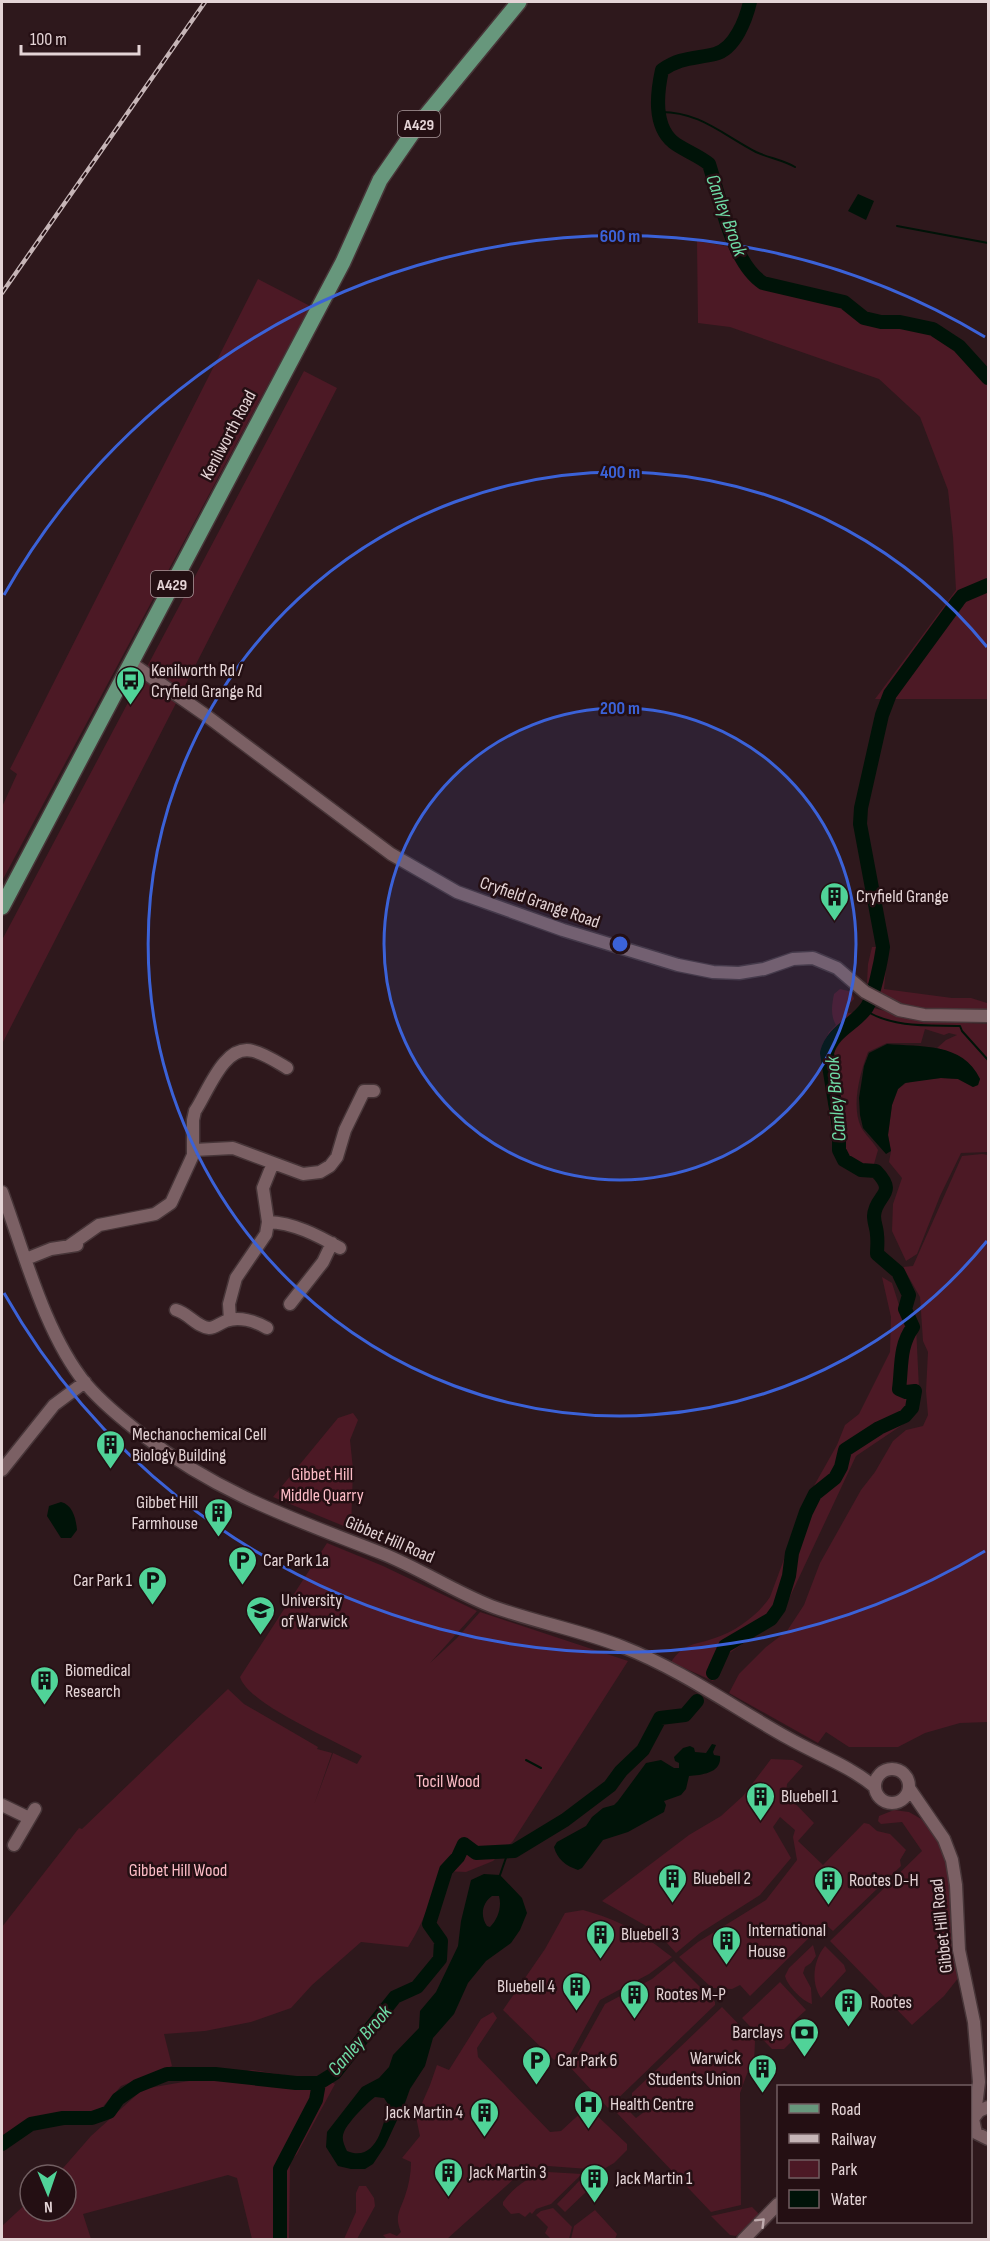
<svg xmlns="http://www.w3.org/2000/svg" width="990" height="2241" viewBox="0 0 990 2241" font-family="'Sofia Sans Condensed',sans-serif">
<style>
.green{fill:#4c1925}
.water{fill:#001308;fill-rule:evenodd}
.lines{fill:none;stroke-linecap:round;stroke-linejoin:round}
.stream{stroke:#001308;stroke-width:2}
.river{stroke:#001308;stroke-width:14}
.minor-casing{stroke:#473538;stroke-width:15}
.major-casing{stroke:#473538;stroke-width:18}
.minor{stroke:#7b6064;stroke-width:12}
.major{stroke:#67977c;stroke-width:15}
.rail-casing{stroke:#c6b5b7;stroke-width:4.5}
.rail{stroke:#240f13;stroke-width:2;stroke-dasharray:7;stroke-linecap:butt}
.oneway{stroke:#bfabae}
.ring{fill:none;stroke:#3b62d8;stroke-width:3}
.labels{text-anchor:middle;stroke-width:5;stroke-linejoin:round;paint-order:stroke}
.shield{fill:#240f13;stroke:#aa999c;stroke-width:1.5}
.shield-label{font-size:16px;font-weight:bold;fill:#e4d4d6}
.street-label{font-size:18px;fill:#e4d4d6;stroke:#240f13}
.poi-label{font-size:18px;fill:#e4d4d6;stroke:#240f13;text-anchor:start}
.park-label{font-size:18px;fill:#fdbdc7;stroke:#240f13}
.water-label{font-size:20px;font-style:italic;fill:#6edaa5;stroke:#240f13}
.centre{fill:#3b62d8;stroke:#240f13;stroke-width:3}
.ring-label{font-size:18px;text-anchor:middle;font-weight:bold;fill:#3b62d8;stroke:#240f13;stroke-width:5;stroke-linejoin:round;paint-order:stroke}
</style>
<rect width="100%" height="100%" fill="#2e181c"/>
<!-- green -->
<path class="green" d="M697,241L737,248C743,262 750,275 763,283L844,302L864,318L881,322H900L933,329L959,346L988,378V699H875L956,590L953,537L948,490L920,417L879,379L730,327L698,323Z
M258,279L310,306L2,881V807L17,774L10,769Z
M304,371L337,388L2,1044V940Z
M872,947H883L887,957L884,989L952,998H971L987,1003L988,1012L973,1009L966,1011L921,1008L901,1003L888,998L867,983L868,964Z
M840,989L852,992L854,999L846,1007L848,1013L859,1012L864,1002L870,1007L923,1021L988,1024V1152L961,1153L940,1196L917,1254L906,1261L892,1231L893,1204L902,1178L889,1162L891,1151L888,1135L892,1105L898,1089L906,1083L917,1080L941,1078L958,1079L973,1087L978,1085L980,1079C971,1061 956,1055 937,1048L946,1040L957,1035L949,1033L944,1035L925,1029L921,1043H887L868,1052C860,1073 851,1106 861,1127C865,1135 874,1142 878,1150L874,1164L863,1166L847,1156L845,1148L836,1141L830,1121L823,1065V1044L829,1032L836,1025C830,1015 832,1004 834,994Z
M982,1154L988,1155V1722L960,1723L925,1733L898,1747H849L826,1732L818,1743L729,1693L739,1674L766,1647L787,1631L804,1605L820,1563L861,1490L875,1472L893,1441L906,1430L923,1426L928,1415L926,1391L928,1352L923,1341L920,1297L903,1267L913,1266L962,1156Z
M882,1277L892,1283L904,1321L916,1326L919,1389L917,1408L908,1421L856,1456L780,1618L728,1654L713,1681L671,1662C685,1642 693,1646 715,1638C736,1631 758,1615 770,1597L806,1500L837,1445L845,1425L859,1414L890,1352L891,1317Z
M353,1413L358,1420L350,1440L353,1469L351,1529L273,1497L338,1418Z
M327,1543L383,1566L477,1611L430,1663L457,1638L480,1612L628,1661L513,1841L493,1861L466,1872L443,1871C431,1896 424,1923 408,1947L361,1942L312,1985L291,2008L251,2022L205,2031L164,2034L172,2066L121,2086L99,2111C76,2111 51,2111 29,2121C19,2125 10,2134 2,2140V1927L79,1828L82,1829L228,1689L244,1704L318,1747L317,1749L332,1753L314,1805L333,1753L357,1764L362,1756C336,1741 248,1704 240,1677Z
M771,1759L793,1760L803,1766L787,1784L786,1794L814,1823L798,1841L823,1865L864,1823L869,1824L877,1831L890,1834L906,1850L900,1860L901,1866L833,1931L824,1923L750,1996L740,1985L732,1989L712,1988L679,1957L698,1942L766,1900L797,1860L793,1837L795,1830L780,1817L773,1827L791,1858L760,1895L700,1933L676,1953L657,1932L602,1901L689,1835L721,1816L743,1796Z
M894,1810L909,1812L923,1820L940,1842L948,1865L959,1977L944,1996L912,2025L830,1941L922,1851L902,1822L881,1824L878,1821L879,1816Z
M583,1910C620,1920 641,1933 672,1957L649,1974L600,2000L566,2062L560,2056L554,2060L503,2010L545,1949L565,1913Z
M813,1945L816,1956L811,1963L805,1967L803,1973L811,1988L812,2004C802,2001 787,1985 785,1976L789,1968Z
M825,1946L844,1965L846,1971L821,1998C810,1982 814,1959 825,1946Z
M674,1961L715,2002V2005L608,2108L570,2067L605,2004L652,1979Z
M780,1982L806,2010L794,2021L802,2029L790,2040L791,2042L784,2049H772L742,2018Z
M722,2007L755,2041L754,2063L748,2071L740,2093L741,2205L711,2212L617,2113L624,2106L636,2118L644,2112L632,2099V2093Z
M493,2012L497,2018L477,2048L478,2057L550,2132L561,2131L586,2108L590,2109L627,2144V2150L614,2163L602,2170L548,2166L536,2168L516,2177L447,2239H387L383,2235L390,2233L397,2236L401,2232C394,2216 400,2211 405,2196C409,2185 411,2173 411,2162L402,2158L420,2136L416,2117L430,2085L437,2065L449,2070L481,2019Z
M252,2070L298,2077H322L335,2084L297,2154L290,2162L289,2239H252L237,2178L228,2175L83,2214L91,2239H2V2226L30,2200V2211H66V2175H57L91,2136L143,2089Z
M548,2172L582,2174L551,2204L536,2209L532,2214L530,2212L525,2217L519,2213L511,2214L503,2205V2202C515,2186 529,2176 548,2172Z
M587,2176H592L604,2186L600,2190L591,2181L584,2188L586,2192L565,2212L557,2204L582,2178Z
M359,2186H366L374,2198L375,2206L357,2239H344L356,2212V2193Z
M752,2207L758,2213V2216L736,2236L730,2235L711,2216Z
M553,2208L572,2227L569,2239H551L545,2233L548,2227L536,2215L541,2211Z
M595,2210L617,2234L615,2239H571L574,2226Z"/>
<!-- water -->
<path class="water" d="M858,194L874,201L866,220L848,211Z
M887,1044C920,1047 963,1042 980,1079L978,1085L973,1087L958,1079L941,1078L905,1083L898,1089L892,1105L888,1135L891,1151L886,1154L863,1128L860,1115L859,1098L864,1066L869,1053Z
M61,1502C73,1505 76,1519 77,1530L71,1538H61L47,1516L49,1506Z
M712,1744L716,1745L713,1752L714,1755L720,1756C722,1773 702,1775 689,1776L686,1789L681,1795L664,1801L666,1805L664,1812L628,1832L603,1840L582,1868L578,1870C566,1866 557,1859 554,1847L557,1842L586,1826L592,1817L603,1808L614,1805L618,1801L646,1763L661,1760L674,1768H679V1763L675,1761L674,1757L683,1748L690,1746L694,1748L695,1752L706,1753Z
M484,1874L500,1875L522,1898L527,1913L520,1930L511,1943L486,1961L468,1983L454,2014L433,2038L425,2066L410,2089L405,2103L385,2146L373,2164L365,2169H351L338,2166L326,2147L327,2132L362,2087L379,2078L389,2067L393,2055L419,2028L420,2011L436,1992L458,1946L461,1921L471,1880ZM492,1896H499C502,1907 498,1919 490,1927L487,1926C480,1916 482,1903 492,1896ZM375,2097L384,2098L388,2104C384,2125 376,2163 347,2151C344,2145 341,2138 344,2132C348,2122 367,2103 375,2097Z"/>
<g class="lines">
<!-- stream -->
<path class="stream" d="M659,112C699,111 723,135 756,152C769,158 783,160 795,167
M897,226L988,243
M868,1006V1012C896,1028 929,1025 960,1026L962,1031L988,1060
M526,1760L541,1768
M500,1875L508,1852"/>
<!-- river -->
<path class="river" d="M750,2C746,19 735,49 715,54C693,59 681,57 662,70C657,93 653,125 673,142C683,150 698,155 709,164C720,198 732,263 763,283L844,302L864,318L881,322H900L933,329L959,346L988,378
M713,1673L725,1646L771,1619L779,1608L789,1576L792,1553L806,1512L815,1494L835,1478L841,1467L845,1450L879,1428L905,1416L912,1408L915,1391L906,1392L899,1389C902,1367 899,1346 913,1327L905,1309L909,1295L898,1272L877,1254C877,1248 878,1241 877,1235C877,1229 874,1223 874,1216C875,1194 899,1195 876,1171L861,1170L844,1160L839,1150V1129L827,1053C833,1030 855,1025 867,1007C874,996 881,961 883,947L860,824L861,808L882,715L890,694L958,601L962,596L988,585
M2,2144L31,2124L63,2118H92L109,2112L118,2099L137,2086L167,2074H215L296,2083H319L335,2073L395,1997L417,1987L440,1959L441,1941L429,1924L446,1870L458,1857L464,1844L476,1853L514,1851L565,1820L610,1786L621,1771L643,1750L660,1718L685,1715L697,1701
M280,2240V2169L316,2100L319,2083"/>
<defs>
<path id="minor" d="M131,663L204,714L391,854L457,892L563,930L678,965L713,972L739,973L764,969L793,959L813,958L837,968L865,992L899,1010L924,1015L988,1016
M194,1150L233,1148L303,1174L320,1172L330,1166L337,1157L345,1130L364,1091H374
M2,1192C24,1252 45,1334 86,1384C103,1404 123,1420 144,1436C219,1494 294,1519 381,1553C419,1568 453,1591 491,1606C534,1622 580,1630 623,1647C682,1670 734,1708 788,1738C818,1755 848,1765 875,1787
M268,1222C294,1223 317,1235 340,1248
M69,1246L99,1225L155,1214L171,1203L193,1155V1120L195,1111C208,1092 224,1043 253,1051C265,1054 277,1062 287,1068
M26,1259L51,1249L77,1245
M290,1304L323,1262L332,1243
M176,1310C188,1313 197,1327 209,1328C215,1328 220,1323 226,1321C239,1316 255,1321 267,1328
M230,1320L229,1304L236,1278L266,1234L268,1222L263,1188L273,1163
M2,1470L54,1405L85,1382
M875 1786a17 17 0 1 1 34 0a17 17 0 1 1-34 0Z
M909,1788L944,1839L952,1860L956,1885L959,1950L974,2022L979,2082L975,2114
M2,1805L29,1818
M14,1845L35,1809
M973,2119L976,2133L988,2139
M973,2119L979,2111L988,2107
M743,2240L778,2204"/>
<path id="major" d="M2,907L343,262L380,180L418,125L519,2"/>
</defs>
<!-- minor casing -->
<use href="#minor" class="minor-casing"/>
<!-- major casing -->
<use href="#major" class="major-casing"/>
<!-- minor -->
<use href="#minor" class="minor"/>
<!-- major -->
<use href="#major" class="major"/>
<defs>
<path id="rail" d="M2,293L205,2"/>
</defs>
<!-- rail casing -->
<use href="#rail" class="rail-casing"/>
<!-- rail -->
<use href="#rail" class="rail"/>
</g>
<!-- one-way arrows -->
<defs><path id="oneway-chevron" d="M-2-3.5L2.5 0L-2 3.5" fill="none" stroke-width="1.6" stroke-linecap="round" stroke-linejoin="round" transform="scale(1.5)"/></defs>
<use class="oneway" href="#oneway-chevron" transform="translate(761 2222) rotate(-45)"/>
<!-- distance rings -->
<circle cx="620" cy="944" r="236" fill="#3b62d8" fill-opacity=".12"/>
<g class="ring">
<circle cx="620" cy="944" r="236"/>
<path d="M987 1241A472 472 0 1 1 987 647"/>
<path d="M985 1551A708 708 0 0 1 4 1293M4 595A708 708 0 0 1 985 337"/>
</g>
<!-- icons -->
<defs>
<symbol id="bus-pin" viewBox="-11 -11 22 30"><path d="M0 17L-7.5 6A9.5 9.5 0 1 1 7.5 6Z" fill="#50d398" stroke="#240f13"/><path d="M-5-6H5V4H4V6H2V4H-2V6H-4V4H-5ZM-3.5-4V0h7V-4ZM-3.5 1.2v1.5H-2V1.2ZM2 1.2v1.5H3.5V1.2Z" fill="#111"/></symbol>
<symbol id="building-pin" viewBox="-11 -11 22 30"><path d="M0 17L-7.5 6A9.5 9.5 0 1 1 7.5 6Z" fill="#50d398" stroke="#240f13"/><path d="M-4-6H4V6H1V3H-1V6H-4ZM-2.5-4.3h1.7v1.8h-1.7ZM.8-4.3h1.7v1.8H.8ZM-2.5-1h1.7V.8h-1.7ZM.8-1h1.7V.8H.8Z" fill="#111"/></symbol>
<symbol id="parking-pin" viewBox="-11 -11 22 30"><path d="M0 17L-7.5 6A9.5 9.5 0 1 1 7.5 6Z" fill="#50d398" stroke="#240f13"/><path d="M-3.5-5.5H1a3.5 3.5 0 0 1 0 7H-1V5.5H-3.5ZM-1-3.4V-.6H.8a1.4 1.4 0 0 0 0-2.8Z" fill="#111"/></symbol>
<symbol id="university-pin" viewBox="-11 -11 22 30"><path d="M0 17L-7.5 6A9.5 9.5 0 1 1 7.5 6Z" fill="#50d398" stroke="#240f13"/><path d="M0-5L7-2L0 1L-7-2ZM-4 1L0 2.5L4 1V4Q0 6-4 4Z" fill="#111"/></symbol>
<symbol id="bank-pin" viewBox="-11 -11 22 30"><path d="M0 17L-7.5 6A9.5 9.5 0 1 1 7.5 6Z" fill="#50d398" stroke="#240f13"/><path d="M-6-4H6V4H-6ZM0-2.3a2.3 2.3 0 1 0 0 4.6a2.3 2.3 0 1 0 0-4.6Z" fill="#111"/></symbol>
<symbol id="hospital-pin" viewBox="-11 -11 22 30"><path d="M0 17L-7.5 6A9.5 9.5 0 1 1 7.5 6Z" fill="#50d398" stroke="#240f13"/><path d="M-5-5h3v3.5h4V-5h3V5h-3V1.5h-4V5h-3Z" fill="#111"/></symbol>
</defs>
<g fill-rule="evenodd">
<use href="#bus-pin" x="114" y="664" width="33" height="45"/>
<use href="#building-pin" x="818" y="880" width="33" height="45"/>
<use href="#building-pin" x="94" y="1428" width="33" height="45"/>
<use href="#building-pin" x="202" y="1496" width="33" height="45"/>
<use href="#parking-pin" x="226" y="1544" width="33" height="45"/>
<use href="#parking-pin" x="136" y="1564" width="33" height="45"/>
<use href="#university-pin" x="244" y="1594" width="33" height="45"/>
<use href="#building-pin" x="28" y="1664" width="33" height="45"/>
<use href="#building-pin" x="744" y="1780" width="33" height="45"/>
<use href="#building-pin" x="656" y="1862" width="33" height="45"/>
<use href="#building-pin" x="812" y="1864" width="33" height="45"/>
<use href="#building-pin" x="584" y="1918" width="33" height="45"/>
<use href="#building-pin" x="710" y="1924" width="33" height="45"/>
<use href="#building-pin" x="560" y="1970" width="33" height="45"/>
<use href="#building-pin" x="618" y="1978" width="33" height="45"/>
<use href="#building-pin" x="832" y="1986" width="33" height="45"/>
<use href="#bank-pin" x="788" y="2016" width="33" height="45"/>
<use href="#parking-pin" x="520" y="2044" width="33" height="45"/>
<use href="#building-pin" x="746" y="2052" width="33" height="45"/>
<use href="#hospital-pin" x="572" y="2088" width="33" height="45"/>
<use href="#building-pin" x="468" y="2096" width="33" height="45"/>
<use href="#building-pin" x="432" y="2156" width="33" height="45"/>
<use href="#building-pin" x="578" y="2162" width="33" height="45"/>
</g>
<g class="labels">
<!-- shield labels -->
<g class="shield">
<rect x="398" y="111" width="42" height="26" rx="4.5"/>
<rect x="151" y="571" width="42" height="26" rx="4.5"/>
</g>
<g class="shield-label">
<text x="419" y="130">A429</text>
<text x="172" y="590">A429</text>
</g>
<!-- street labels -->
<g class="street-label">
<text transform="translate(228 435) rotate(-62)" y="6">Kenilworth Road</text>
<text transform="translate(540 902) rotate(19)" y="6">Cryfield Grange Road</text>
<text transform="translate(390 1539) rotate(23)" y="6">Gibbet Hill Road</text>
<text transform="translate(941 1926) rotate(-96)" y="6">Gibbet Hill Road</text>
</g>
<!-- poi labels -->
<g class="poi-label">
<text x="151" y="676">Kenilworth Rd /<tspan x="151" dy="21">Cryfield Grange Rd</tspan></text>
<text x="856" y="902">Cryfield Grange</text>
<text x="132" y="1440">Mechanochemical Cell<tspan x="132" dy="21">Biology Building</tspan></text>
<text x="198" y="1508" text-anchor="end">Gibbet Hill<tspan x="198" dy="21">Farmhouse</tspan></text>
<text x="263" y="1566">Car Park 1a</text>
<text x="132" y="1586" text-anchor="end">Car Park 1</text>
<text x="281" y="1606">University<tspan x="281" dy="21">of Warwick</tspan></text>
<text x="65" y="1676">Biomedical<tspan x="65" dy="21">Research</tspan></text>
<text x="781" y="1802">Bluebell 1</text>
<text x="693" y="1884">Bluebell 2</text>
<text x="849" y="1886">Rootes D-H</text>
<text x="748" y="1936">International<tspan x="748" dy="21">House</tspan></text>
<text x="621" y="1940">Bluebell 3</text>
<text x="555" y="1992" text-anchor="end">Bluebell 4</text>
<text x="656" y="2000">Rootes M-P</text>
<text x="870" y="2008">Rootes</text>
<text x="783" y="2038" text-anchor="end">Barclays</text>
<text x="741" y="2064" text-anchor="end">Warwick<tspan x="741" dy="21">Students Union</tspan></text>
<text x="557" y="2066">Car Park 6</text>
<text x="610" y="2110">Health Centre</text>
<text x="463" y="2118" text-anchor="end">Jack Martin 4</text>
<text x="469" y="2178">Jack Martin 3</text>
<text x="616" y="2184">Jack Martin 1</text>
</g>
<!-- park labels -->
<g class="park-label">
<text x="322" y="1480">Gibbet Hill<tspan x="322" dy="21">Middle Quarry</tspan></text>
<text x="448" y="1787">Tocil Wood</text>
<text x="178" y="1876">Gibbet Hill Wood</text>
</g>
<!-- water labels -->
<g class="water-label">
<text transform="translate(727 215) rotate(70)" y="7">Canley Brook</text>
<text transform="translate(835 1099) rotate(-95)" y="7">Canley Brook</text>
<text transform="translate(359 2040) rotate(-49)" y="7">Canley Brook</text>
</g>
</g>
<circle cx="620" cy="944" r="9" class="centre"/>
<g class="ring-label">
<text x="620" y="242">600 m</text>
<text x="620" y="478">400 m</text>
<text x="620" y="714">200 m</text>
</g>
<!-- border -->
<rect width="990" height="2241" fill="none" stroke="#e4d4d6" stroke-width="6"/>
<!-- legend -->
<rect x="777" y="2085" width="195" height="138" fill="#240f13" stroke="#715e61" stroke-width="1.5"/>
<rect x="789" y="2104" width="30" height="9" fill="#67977c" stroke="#715e61" stroke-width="1.5"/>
<text x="831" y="2115" font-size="18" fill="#e4d4d6">Road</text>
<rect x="789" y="2134" width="30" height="9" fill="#c6b5b7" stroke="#715e61" stroke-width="1.5"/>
<text x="831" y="2145" font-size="18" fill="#e4d4d6">Railway</text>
<rect x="789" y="2160" width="30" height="18" fill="#4c1925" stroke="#715e61" stroke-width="1.5"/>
<text x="831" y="2175" font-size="18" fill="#e4d4d6">Park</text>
<rect x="789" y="2190" width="30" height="18" fill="#001308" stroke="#715e61" stroke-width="1.5"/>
<text x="831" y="2205" font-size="18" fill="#e4d4d6">Water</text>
<!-- north arrow -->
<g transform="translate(48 2193) rotate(178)"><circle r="28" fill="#240f13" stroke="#715e61" stroke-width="1.5"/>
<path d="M0-4.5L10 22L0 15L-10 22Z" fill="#50d398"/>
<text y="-9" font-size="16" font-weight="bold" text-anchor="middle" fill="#e4d4d6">N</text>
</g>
<!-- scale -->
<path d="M21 45v9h118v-9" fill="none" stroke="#e4d4d6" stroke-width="3"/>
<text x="30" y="45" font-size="18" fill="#e4d4d6" stroke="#240f13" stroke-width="4.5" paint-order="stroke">100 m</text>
</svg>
